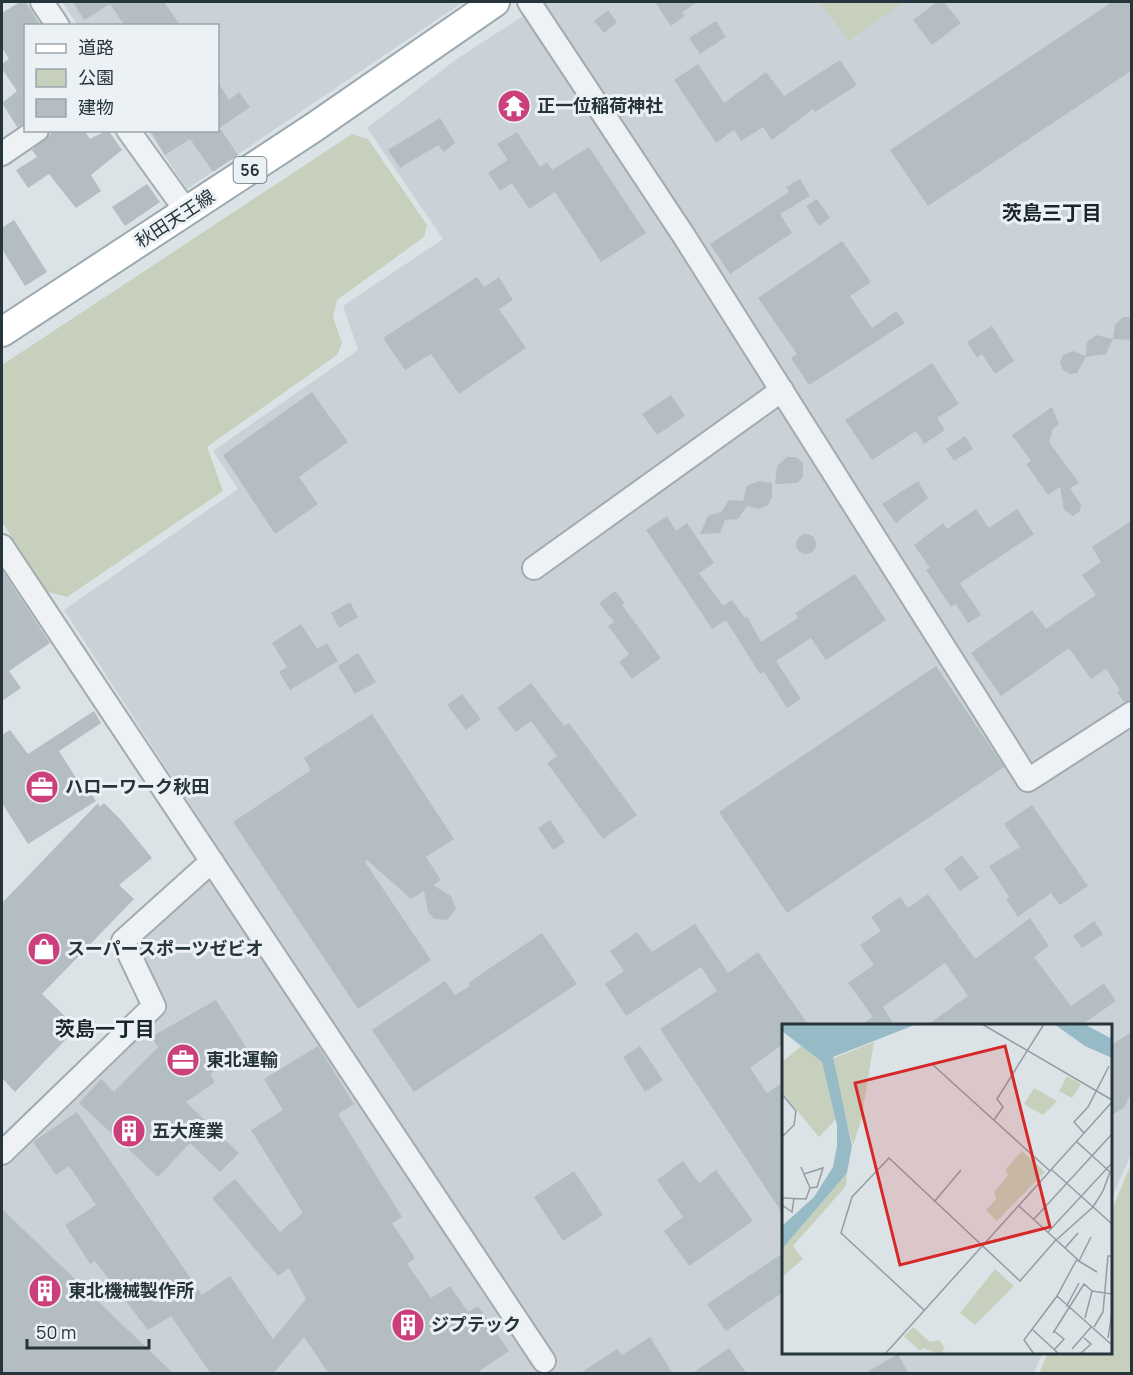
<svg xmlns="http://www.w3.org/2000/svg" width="1133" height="1375" viewBox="0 0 1133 1375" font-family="Manrope,'Noto Sans JP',sans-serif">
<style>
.built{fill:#cad2d8}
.green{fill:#c7d0bd}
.building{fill:#b3bdc2}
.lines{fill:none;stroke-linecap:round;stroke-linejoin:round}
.minor-casing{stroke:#a2abb0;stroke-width:26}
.major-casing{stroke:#9baab1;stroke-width:32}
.minor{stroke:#eef2f4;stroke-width:22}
.major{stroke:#fff;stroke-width:28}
.labels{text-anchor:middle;stroke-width:6;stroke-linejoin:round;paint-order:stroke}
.shield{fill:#ebf1f4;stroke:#616d73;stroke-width:1.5}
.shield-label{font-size:16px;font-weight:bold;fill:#26343c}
.poi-label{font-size:18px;font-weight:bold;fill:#26343c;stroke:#ebf1f4;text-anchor:start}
.street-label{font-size:18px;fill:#26343c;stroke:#ebf1f4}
.neighbourhood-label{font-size:20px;font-weight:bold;fill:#18252c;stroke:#ebf1f4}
.inset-road{fill:none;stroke:#939da2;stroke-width:1.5}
.view{fill:#d62828;fill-opacity:0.15;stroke:#d62828;stroke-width:3}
.inset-edge{fill:none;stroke:#26343c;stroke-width:3}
</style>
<rect width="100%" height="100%" fill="#dce3e6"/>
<!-- built -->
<path class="built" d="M62,2H463L187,189L148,131L218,130V26L78,25Z
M545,2H1131L1132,1152L1111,1200L1110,1026H784V1352L1043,1353L1034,1373L2,1374V1169L167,1007L137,945L227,862L64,610L238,489L213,451L358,350L343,306L443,239L367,128L458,58Z"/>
<!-- green -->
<path class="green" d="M820,2H904L848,41Z
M352,134L368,139L427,225L424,237L337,300L333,317L342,343L337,355L207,447L223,491L67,597L48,592L2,522V365Z
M1131,1164V1373H1039L1048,1353L1110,1352L1111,1212Z"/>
<!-- building -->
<path class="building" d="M20,2H26L41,26H26V122L17,127L2,103L17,91L2,69V64L9,59L2,48V13Z
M73,2H164L181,26H125L110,4L84,20Z
M655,2H698L682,12L685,16L671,26Z
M937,2H944L961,23L932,45L913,20Z
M1112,2H1131V71L928,206L890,150Z
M608,10L617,22L604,33L594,21Z
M716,21L726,37L700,54L689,38Z
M840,60L857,85L815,112L813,109L772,140L763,127L741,141L734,130L716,143L674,80L698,64L724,103L766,72L784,96Z
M218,82L229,100L239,92L250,107L218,129Z
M509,89L526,92L522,122L501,118Z
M440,118L455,143L444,152L438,145L400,168L388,150Z
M55,130H84L90,139L108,130L122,150L91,175L101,191L76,208L49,174L28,188L16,170L37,157L32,150Z
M150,130H221L238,155L213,172L190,139L165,155Z
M517,132L540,167L547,162L552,170L589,147L646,233L601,262L555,192L529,209L512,183L500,191L488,173L508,160L497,144Z
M800,179L810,196L780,214L792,233L730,274L710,244L789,192L786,187Z
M147,184L160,202L125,226L112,207Z
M817,199L830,218L819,226L806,206Z
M14,220L47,272L25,286L2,249V228Z
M842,241L871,282L850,296L872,328L896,311L905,323L809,385L791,358L797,354L758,298Z
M477,277L484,287L499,277L513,300L499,309L526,348L459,394L431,354L405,370L383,338Z
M1123,317H1131V340L1113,339L1115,325Z
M992,326L1014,361L995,374L982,354L977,358L967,342Z
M1096,335L1113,339L1106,354L1086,357L1077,373L1070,374L1063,370L1060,363L1063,355L1073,351L1086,356L1087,342Z
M932,363L959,404L937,418L945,430L924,444L916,431L872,460L845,420Z
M312,392L348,442L299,477L318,504L275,534L223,455Z
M671,395L685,416L657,435L642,414Z
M1052,407L1059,424L1053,429L1049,442L1079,483L1070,488L1081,505L1080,511L1073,516L1064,510L1060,487L1048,495L1026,464L1031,461L1012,435Z
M965,436L973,449L954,461L946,449Z
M787,457H796L803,463V477L797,483L775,484L777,466Z
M759,481L772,483V497L768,505L759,509L747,506L738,519L725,520L720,533L700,534L708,516L721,512L729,500L743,501L747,486Z
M918,481L928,498L896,523L882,504Z
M976,509L989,528L1017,509L1034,534L960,583L981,615L968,623L956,604L951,607L926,570L930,568L914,545L943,523L947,529Z
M667,516L676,531L687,523L714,563L699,573L723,606L732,600L745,618L747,616L761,642L798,618L795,613L855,574L886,620L826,660L811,638L776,661L801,699L787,708L764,672L760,674L726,620L712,629L646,530Z
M1131,521V700L1124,702L1117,692L1120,690L1106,669L1091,679L1069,648L1001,696L971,653L1032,610L1046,629L1096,595L1082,575L1101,562L1092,547Z
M796 544a10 10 0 1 1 20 0a10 10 0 1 1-20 0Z
M2,570L50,643L9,671L21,688L2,701Z
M615,591L625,603L622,605L661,658L632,679L619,662L629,654L608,626L614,622L599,603Z
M350,602L358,617L339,628L331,613Z
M301,624L317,649L327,643L338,661L290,690L279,672L287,667L272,643Z
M358,653L376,682L355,694L338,666Z
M936,666L1004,767L787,913L719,812Z
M531,683L564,726L569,723L637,815L603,839L547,763L557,756L531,721L516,732L497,708Z
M462,694L481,719L466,730L447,705Z
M94,711L101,723L59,751L83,789L87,786L96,801L28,844L2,803V735L10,730L28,754Z
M372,714L454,839L426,857L441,880L433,885L451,896L456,909L447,920L434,919L428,912L424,891L411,899L367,860L365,862L431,960L358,1009L233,822L311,770L304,758Z
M98,803L100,807L104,803L121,820L152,858L119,885L134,899L42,994L77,1028L15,1092L2,1078V903Z
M1032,805L1088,886L1060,905L1051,893L1018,917L1006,899L1009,897L989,866L1020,847L1004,824Z
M550,820L565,842L553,850L538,828Z
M962,855L979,878L960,891L944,869Z
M928,894L975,959L1030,918L1049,946L1034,957L1071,1006L1104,983L1116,1001L1080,1026H926L968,996L945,963L883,1007L895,1026H860L873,1017L848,983L874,965L860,945L881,931L871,917L900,897L908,908Z
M1094,921L1103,934L1082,948L1073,936Z
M695,924L728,973L758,952L809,1026H783V1044L750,1068L767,1093L783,1082V1214L660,1029L717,991L701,967L626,1016L605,984L624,971L610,951L637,932L652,952Z
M542,933L577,984L414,1092L372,1030L445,981L455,995L470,986L468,983Z
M216,1000L248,1050L210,1074L215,1082L186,1102L239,1153L220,1172L190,1143L158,1177L79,1103L101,1079L114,1092L158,1047L151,1037Z
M1131,1032V1093L1124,1108L1110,1116V1046Z
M318,1046L354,1104L338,1114L402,1217L392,1223L415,1258L407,1264L431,1298L450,1286L468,1312L478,1306L509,1351L475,1374H329L304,1337L273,1374H211L171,1316L148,1330L95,1261L90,1264L65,1225L96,1205L69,1166L56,1175L33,1142L77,1112L202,1295L230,1276L273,1339L306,1299L289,1268L278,1276L212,1198L235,1179L280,1232L303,1213L251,1130L283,1110L264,1079Z
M640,1046L663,1080L645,1092L623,1057Z
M683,1161L699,1183L716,1170L753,1221L689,1266L664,1231L683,1217L657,1180Z
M574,1171L603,1215L563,1241L534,1197Z
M2,1209L130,1332L174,1374H2Z
M783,1253V1292L726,1331L707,1304Z
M650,1337L673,1374H579L617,1349L622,1355Z
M729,1348L747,1374H691Z
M898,1354L909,1374H864Z"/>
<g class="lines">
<defs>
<path id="minor" d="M42,2L58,26
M529,2L684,236L1028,780L1132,713
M128,130L187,212
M2,154L37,130
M2,546L544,1361
M534,568L782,390
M2,1153L154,1006L123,941L212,861"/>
<path id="major" d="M2,332L313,128L495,2"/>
</defs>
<!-- minor casing -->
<use href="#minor" class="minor-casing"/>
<!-- major casing -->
<use href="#major" class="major-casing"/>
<!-- minor -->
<use href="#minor" class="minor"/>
<!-- major -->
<use href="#major" class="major"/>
</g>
<!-- icons -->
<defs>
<symbol id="temple-disc" viewBox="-11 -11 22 22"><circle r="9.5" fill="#cc3f7d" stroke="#ebf1f4"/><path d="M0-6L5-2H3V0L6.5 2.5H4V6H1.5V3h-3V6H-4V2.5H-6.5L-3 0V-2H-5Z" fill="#fff"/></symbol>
<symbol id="office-disc" viewBox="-11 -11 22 22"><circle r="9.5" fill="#cc3f7d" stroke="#ebf1f4"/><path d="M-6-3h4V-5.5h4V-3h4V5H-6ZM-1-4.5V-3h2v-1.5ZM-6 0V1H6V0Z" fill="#fff"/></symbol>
<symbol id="shop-disc" viewBox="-11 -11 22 22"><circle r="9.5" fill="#cc3f7d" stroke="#ebf1f4"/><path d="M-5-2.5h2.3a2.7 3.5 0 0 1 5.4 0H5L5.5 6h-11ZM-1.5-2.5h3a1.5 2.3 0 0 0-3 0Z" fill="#fff"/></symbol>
<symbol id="building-disc" viewBox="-11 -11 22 22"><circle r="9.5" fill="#cc3f7d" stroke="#ebf1f4"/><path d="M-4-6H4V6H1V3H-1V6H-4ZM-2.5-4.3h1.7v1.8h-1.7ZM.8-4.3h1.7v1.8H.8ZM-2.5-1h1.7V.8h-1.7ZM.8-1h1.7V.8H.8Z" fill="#fff"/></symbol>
</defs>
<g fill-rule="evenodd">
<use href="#temple-disc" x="495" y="87" width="38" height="38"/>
<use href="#office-disc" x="23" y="768" width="38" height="38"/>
<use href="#shop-disc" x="25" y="930" width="38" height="38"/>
<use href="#office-disc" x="164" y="1041" width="38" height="38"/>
<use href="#building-disc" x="110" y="1112" width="38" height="38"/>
<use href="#building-disc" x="26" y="1272" width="38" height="38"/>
<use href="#building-disc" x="389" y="1306" width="38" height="38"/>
</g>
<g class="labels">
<!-- shield labels -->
<rect class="shield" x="233.5" y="157" width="33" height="26" rx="4.5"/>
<g class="shield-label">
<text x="250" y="176">56</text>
</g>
<!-- poi labels -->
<g class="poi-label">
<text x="537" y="112">正一位稲荷神社</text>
<text x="65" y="793">ハローワーク秋田</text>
<text x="67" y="955">スーパースポーツゼビオ</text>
<text x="206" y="1066">東北運輸</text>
<text x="152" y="1137">五大産業</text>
<text x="68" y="1297">東北機械製作所</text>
<text x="431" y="1331">ジプテック</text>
</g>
<!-- street labels -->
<g class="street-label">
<text transform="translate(175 219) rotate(-33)" y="6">秋田天王線</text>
</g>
<!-- neighbourhood labels -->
<g class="neighbourhood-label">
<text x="1052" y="220">茨島三丁目</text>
<text x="105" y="1036">茨島一丁目</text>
</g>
</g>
<!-- overview -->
<g transform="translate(782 1024)">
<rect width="330" height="330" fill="#dce3e6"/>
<path d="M92,18L79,97L71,121L50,39L52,34ZM19,22L40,38L51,79L54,95L37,113L0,68V38ZM285,52L299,60L290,74L277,67ZM252,64L275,77L261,91L242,80ZM240,127L263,148L215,197L204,186L214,175L212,168L226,151L223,146ZM65,149L64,162L11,222L21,235L0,253V225ZM213,245L232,262L193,301L178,289ZM131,303L148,318L157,316L163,324L158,330L141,324L138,327L122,312Z" fill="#c7d0bd"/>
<path d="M0,0H135L51,33L70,122L65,149L0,225V202L32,173L51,143L55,122V101L40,38L0,7ZM272,0H302L330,15V34L303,22Z" fill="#96bbc6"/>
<path class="inset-road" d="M200,0L330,76M151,41L268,147M0,70L14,87L12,101L0,113M212,96L221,83L215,75L262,0M302,109L292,98L306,83L327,42M270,146L330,200M22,150L41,144L35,163L28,164M0,174L24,175L28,164L19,143M152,178L179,146M0,181L10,188L12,174M237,182L295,235L275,272L242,316L252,330M252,195L330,110M266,208L330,139M283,224L296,209M295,236L315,248M297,237L309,213M275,272L330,321M284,283L297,259M142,286L59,209L70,173L107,134L238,257L272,218L311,183L321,167L328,148L295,118M303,294L310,267L330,270M312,303L321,288L326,232H330M251,306L277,330M272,307L282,315L272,326M271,309L302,260L310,267M326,314L330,289M290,325L310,302M103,330L330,78M298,330L309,320L302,314"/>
<path class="view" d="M223,22L268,203L118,241L73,59Z"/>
<rect width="330" height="330" class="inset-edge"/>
</g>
<!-- border -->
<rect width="1133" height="1375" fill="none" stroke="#26343c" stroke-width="6"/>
<!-- legend -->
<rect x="24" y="24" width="195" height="108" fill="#ebf1f4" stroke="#9ca5aa" stroke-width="1.5"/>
<rect x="36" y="44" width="30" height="9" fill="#ffffff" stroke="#9ca5aa" stroke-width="1.5"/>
<text x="78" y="54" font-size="18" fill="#26343c">道路</text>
<rect x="36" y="69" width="30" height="18" fill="#c7d0bd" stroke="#9ca5aa" stroke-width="1.5"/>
<text x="78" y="84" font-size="18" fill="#26343c">公園</text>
<rect x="36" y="99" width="30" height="18" fill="#b3bdc2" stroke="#9ca5aa" stroke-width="1.5"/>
<text x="78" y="114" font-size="18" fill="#26343c">建物</text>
<!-- scale -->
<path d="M27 1339v9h122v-9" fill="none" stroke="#26343c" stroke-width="3"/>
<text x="36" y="1339" font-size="18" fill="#26343c" stroke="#ebf1f4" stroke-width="4.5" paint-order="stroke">50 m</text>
</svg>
